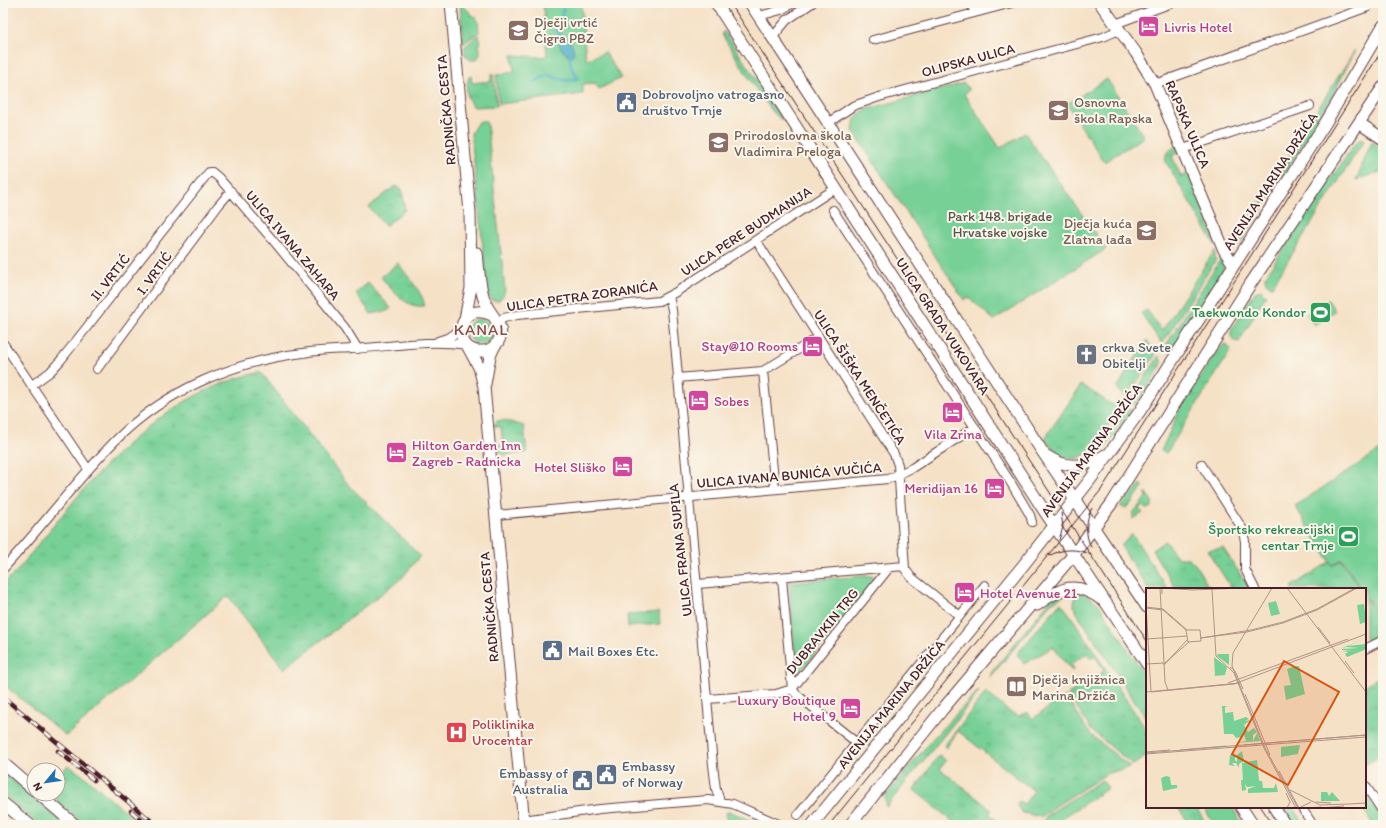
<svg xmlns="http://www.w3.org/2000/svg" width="1386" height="828" viewBox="0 0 1386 828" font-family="Itim,sans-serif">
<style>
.grass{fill:url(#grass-tufts);stroke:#607860}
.park{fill:#77d096;stroke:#607860}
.water{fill:url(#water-ripples);stroke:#4a677a}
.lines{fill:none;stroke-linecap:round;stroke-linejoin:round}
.stream{stroke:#49afc8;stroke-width:3}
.street-casing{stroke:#643c42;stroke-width:10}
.secondary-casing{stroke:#643c42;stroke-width:13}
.street{stroke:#fff;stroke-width:8}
.secondary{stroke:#fff;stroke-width:11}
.tram{stroke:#4a1f2b;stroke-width:1}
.rail-casing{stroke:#4a1f2b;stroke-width:4.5}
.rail{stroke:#fbf7ec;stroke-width:3;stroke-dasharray:9;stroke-linecap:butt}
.labels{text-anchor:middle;stroke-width:4;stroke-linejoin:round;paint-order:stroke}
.education-label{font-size:14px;fill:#785e54;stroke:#fbf7ec;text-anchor:start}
.hotel-label{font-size:14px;fill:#b23c85;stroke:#fbf7ec;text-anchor:start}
.street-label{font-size:14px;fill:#4a1f2b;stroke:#fbf7ec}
.service-label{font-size:14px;fill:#4e5e75;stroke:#fbf7ec;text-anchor:start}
.park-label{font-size:14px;fill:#58544b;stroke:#fbf7ec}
.leisure-label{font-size:14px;fill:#27864d;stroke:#fbf7ec;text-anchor:end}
.worship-label{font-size:14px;fill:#5b616d;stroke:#fbf7ec;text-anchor:start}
.health-label{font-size:14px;fill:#be3a42;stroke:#fbf7ec;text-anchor:start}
.quarter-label{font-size:16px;letter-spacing:1px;fill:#844d54;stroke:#fbf7ec}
.inset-road{fill:none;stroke:#b19388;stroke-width:1}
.view{fill:#d8530f;fill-opacity:0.15;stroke:#d8530f;stroke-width:2}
.inset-edge{fill:none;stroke:#4a1f2b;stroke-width:2}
</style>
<defs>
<pattern id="grass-tufts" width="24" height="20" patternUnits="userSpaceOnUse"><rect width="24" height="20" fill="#77d096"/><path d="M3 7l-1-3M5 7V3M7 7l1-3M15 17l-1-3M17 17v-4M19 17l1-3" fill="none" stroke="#68b281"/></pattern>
<pattern id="water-ripples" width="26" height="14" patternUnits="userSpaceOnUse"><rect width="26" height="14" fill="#49afc8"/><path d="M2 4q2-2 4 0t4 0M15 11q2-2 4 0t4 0" fill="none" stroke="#3f8ea3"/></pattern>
</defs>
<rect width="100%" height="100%" fill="#fbf7ec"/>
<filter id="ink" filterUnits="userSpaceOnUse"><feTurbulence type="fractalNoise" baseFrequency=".025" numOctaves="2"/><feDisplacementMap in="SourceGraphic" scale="8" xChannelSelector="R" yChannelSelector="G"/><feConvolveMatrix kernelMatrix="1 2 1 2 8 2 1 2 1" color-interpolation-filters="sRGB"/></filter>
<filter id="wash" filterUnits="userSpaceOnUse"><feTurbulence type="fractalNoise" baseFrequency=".012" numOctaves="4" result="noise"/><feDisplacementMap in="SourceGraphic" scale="16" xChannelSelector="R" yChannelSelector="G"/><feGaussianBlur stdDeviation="0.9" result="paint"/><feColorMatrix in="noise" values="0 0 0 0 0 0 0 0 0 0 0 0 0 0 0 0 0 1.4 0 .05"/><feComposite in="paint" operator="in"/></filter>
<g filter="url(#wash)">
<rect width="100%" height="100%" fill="#f5e1c6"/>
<!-- grass -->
<path class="grass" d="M460,3L478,20L479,32L463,44Z
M724,31L779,113L782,120C769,114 734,53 724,38L722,34Z
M479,35L480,55L476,60H470L465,55L464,47Z
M1355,50L1331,99L1239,245L1235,248L1229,246L1256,204L1263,201L1265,197L1264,195Z
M491,74H493L497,106L474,107C466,101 465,86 469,77L471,76L472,83L491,81Z
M1365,139L1272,286H1270L1266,283L1265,277L1324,187L1340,166L1353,146L1359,140Z
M1372,141L1383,150V171L1356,180Z
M1177,146L1179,152L1172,156L1181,177L1188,173L1218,246L1215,245L1166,162C1163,153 1170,150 1177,146Z
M395,186L402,189L405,210L385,226L369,207Z
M1215,250V261L1162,344L1141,313L1147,310L1162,331Z
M1222,257L1224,268L1179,340L1175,344L1166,345Z
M398,263C404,272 426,296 424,306C406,309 391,289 381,277Z
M368,283L391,308L387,311L371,314L356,293Z
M1261,290L1266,295L1239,342L1234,341L1231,336V330L1255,292Z
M483,319L492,327C500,359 448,340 474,320Z
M1147,340L1156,354L1126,398L1117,388Z
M1226,344L1231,350L1169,449L1166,453L1161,451L1180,409L1218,350L1223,345Z
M1159,356L1162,363L1161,366L1140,399L1136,404H1133L1130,400Z
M261,372L347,483L420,556L402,578L284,669L228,596L66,736L3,684V584L17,571C85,487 149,396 261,372Z
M1081,385L1113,405L1117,400L1122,404C1104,434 1078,489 1045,438Z
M1127,406L1131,410L1129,415L1102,452L1089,458L1101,446Z
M503,420L524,426L527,453L503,455L496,450V446L503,444L501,427L493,426L497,421Z
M1141,484L1143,487L1129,506L1124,508L1120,506Z
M1146,493L1152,501V507L1148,509L1142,506L1139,509L1143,513L1133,519V513L1147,496Z
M1132,534L1168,589H1148L1121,546Z
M1165,541L1178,558H1188L1195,564L1210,589H1176L1152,550Z
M1223,548L1250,589H1232L1207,550Z
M1341,560L1360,589H1292L1291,587L1329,562L1332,566Z
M1066,594L1050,604L990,678L991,673L1052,598Z
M1365,597L1378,617L1383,622V631L1379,626L1373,629L1374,639L1368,642L1365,638Z
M1061,603L1071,616L1147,731V756L1133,765L1092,731L1068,694L1104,671L1095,656L1091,659L1087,653L1071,664L1074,670H1071L1053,647L1024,664L1017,654L1058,605Z
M1383,674V754L1365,765V686Z
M978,691L979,692L886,807L885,797L900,778L935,736Z
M986,692L1008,711L1018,716L1028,712L1032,719L1066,696L1090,734L1130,767L1108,773L1051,809L1042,817L1023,813L1017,806L1019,801L1024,804L1034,791L958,731L946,748L944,746Z
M939,755L946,761L940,769L992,810L989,814L1001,825H957L914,790Z
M68,765L89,780L134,819L136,824L140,825H84L57,801L53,794H58V777Z
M3,772L66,825H39L3,794Z
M1102,780L1108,788L1052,825H1041L1047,815Z
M1365,792L1382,820L1378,825H1373L1362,807H1365Z
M1177,807H1196L1207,825H1191Z
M1283,807H1293L1305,825H1295Z
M729,811L761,825H727L726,813Z"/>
<!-- park -->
<path class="park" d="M543,3H581L586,60L605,52L621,78L599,89L595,83L583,84V94L499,104L496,75L514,72L512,55C524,55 535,58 547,56Z
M1107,79L1144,137L1104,162L1067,104Z
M964,83L969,90L964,94L1000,148L1025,133L1106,249L994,320L968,297L964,300L853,131L855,118L868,109Z
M480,121H485L487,124L505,290L503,296L498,301L492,300L488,296L471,134L475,126Z
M1328,300L1335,311L1314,325L1307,314Z
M1383,448V621L1365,595V589H1361L1342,559L1332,565L1295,506Z
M864,576H872L876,578L800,672H796L789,582Z
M1075,592L1083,593L1098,603L1147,678V720L1077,613L1074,606Z
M659,612L660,624L628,627L627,615Z
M1203,807H1232L1243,825H1215Z"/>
<!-- water -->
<path class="water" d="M559,34C568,37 576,46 573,55L570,56L563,51L556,39Z"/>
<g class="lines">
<!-- stream -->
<path class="stream" d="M562,17L563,9
M556,23L559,34
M535,82L547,75C557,77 567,84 578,78L571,67L570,56"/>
</g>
</g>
<g filter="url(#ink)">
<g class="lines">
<defs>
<path id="street" d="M970,3L975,12
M759,16L781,10L793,3
M1115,24L1172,3
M772,38L787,20L812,3
M873,40L1012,3
M1155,84L1368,7
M828,123L853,106L879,97L1103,37L1119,30
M1183,149L1310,106
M833,210L1011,483L1030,515L1032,522
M756,240L894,454L898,465L905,569L911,577L960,616
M669,296L672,310L713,765L716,789L720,801
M498,322L504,318L517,315L659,301L676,292L836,188
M438,341L450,337L461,329
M3,343L88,469
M97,369L218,206L231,191
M763,371L775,489
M677,378L763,371L819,337
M32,385L50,372L61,360L209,172H212L219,178L277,245L345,328L358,349
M1201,464L1242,528L1245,541V569L1255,589
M496,515L888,479L912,468L975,427
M3,569C42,527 76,480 117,439C166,390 235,361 303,353C319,350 335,350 351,349C389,347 429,339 466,345
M782,578L792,689L796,694L857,743
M698,584L904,566
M1365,649L1383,640
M707,699L776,694L792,689L889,568
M1365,785L1383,812
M1301,807L1313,825
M798,815L985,585
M523,820L600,809L708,800L733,804L781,825"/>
<path id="secondary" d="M451,3L470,213L471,288L465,319
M716,3L1045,512L1147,664
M750,3L1042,451L1147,607
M1100,3L1136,53L1155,84L1224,250L1234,265
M1359,123L1383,139
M477,253C479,270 479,289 486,304C491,317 507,326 498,342C494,347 489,351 483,351C450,354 456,298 492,315
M468,347L479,367L484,387L524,825
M485,384L490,356L495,345
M1047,456C1066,469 1086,468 1105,455
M1037,605C1061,587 1076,580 1102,600
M3,763L34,790
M39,794L75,825
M3,803L30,825
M1241,807L1253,825
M1274,807L1285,825
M812,825L1025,563L1090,480L1140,411L1326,122L1383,26
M850,825L942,710L1074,554L1112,503L1251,283L1383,87"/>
</defs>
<!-- street casing -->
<use href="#street" class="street-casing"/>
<!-- secondary casing -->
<use href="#secondary" class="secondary-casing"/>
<!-- street -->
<use href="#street" class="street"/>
<!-- secondary -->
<use href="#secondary" class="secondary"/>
<!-- tram -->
<path class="tram" d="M730,3L1147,641
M1059,540L1063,527L1061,513
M1091,547C1085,536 1085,520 1092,508
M1049,556C1062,548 1078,548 1091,555
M1261,807L1273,825
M829,825L1101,490L1383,49"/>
<defs>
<path id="rail" d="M3,697L156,825
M58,751L94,780
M131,811L147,825"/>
</defs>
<!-- rail casing -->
<use href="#rail" class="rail-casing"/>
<!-- rail -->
<use href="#rail" class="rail"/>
</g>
</g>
<!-- icons -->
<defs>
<symbol id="hotel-square" viewBox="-11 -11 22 22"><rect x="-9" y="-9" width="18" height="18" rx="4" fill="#d1479c" stroke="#fbf7ec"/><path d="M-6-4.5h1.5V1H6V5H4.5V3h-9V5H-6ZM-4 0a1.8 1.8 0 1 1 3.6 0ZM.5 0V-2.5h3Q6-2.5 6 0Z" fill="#fff"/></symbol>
<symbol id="school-square" viewBox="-11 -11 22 22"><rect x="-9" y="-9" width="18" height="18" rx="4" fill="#8d6e63" stroke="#fbf7ec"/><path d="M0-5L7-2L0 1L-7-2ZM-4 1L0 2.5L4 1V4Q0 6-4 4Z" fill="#fff"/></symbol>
<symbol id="civic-square" viewBox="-11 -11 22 22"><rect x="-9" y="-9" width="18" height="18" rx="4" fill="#5c6f8a" stroke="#fbf7ec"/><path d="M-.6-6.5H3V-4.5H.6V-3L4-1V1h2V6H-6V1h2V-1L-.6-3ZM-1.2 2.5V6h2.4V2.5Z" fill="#fff"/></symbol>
<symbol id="stadium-square" viewBox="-11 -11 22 22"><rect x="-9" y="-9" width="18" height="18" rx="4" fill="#2e9e5b" stroke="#fbf7ec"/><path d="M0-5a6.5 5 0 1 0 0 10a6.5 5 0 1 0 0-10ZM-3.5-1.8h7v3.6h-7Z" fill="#fff"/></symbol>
<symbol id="church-square" viewBox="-11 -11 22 22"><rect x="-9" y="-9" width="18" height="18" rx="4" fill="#6b7280" stroke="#fbf7ec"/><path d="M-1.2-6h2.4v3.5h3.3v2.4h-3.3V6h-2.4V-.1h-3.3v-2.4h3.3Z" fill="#fff"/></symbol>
<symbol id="library-square" viewBox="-11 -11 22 22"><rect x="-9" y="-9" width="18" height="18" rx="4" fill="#8d6e63" stroke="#fbf7ec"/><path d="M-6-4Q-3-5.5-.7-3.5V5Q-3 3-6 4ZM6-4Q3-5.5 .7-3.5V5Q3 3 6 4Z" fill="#fff"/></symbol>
<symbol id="hospital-square" viewBox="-11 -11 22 22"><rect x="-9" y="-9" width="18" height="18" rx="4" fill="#e0444e" stroke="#fbf7ec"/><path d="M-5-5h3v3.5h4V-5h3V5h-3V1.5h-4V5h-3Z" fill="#fff"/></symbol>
</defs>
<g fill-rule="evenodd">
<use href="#hotel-square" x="1136" y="14" width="25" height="25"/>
<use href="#school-square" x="506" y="18" width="25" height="25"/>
<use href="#civic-square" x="614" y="90" width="25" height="25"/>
<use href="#school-square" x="1046" y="98" width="25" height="25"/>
<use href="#school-square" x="706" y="130" width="25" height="25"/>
<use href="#school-square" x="1134" y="218" width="25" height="25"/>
<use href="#stadium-square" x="1308" y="300" width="25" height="25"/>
<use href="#hotel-square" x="800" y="334" width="25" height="25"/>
<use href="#church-square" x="1074" y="342" width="25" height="25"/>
<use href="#hotel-square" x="686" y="388" width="25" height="25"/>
<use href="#hotel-square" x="940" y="400" width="25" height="25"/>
<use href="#hotel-square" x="384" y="440" width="25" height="25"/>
<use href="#hotel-square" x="610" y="454" width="25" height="25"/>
<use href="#hotel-square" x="982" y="476" width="25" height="25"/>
<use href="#stadium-square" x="1336" y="524" width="25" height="25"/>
<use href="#hotel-square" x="952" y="580" width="25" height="25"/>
<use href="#civic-square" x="540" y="638" width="25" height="25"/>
<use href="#library-square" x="1004" y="674" width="25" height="25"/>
<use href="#hotel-square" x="838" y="696" width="25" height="25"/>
<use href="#hospital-square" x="444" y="720" width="25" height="25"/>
<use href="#civic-square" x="594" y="762" width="25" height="25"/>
<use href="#civic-square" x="570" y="768" width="25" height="25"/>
</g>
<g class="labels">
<!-- education labels -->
<g class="education-label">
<text x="534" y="27">Dječji vrtić<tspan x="534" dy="16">Čigra PBZ</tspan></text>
<text x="1074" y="107">Osnovna<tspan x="1074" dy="16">škola Rapska</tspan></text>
<text x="734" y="140">Prirodoslovna škola<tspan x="734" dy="16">Vladimira Preloga</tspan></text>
<text x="1132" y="228" text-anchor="end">Dječja kuća<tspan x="1132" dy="16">Zlatna lađa</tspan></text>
<text x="1032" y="684">Dječja knjižnica<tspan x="1032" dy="16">Marina Držića</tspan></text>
</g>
<!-- hotel labels -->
<g class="hotel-label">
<text x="1164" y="32">Livris Hotel</text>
<text x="798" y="351" text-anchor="end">Stay@10 Rooms</text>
<text x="714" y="406">Sobes</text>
<text x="953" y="439" text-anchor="middle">Vila Zrina</text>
<text x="412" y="450">Hilton Garden Inn<tspan x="412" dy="16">Zagreb - Radnicka</tspan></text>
<text x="606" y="472" text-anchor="end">Hotel Sliško</text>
<text x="978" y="493" text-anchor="end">Meridijan 16</text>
<text x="980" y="598">Hotel Avenue 21</text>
<text x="836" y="705" text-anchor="end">Luxury Boutique<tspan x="836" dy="16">Hotel 9</tspan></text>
</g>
<!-- street labels -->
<g class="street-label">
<text transform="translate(968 60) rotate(-15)" y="5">OLIPSKA ULICA</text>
<text transform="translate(446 110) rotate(-95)" y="5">RADNIČKA CESTA</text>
<text transform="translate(1188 124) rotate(67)" y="5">RAPSKA ULICA</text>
<text transform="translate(1270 181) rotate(-57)" y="5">AVENIJA MARINA DRŽIĆA</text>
<text transform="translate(746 231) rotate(-33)" y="5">ULICA PERE BUDMANIJA</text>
<text transform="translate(293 245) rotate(50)" y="5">ULICA IVANA ZAHARA</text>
<text transform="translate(154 273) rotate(-54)" y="5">I. VRTIĆ</text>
<text transform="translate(110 277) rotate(-52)" y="5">II. VRTIĆ</text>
<text transform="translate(582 296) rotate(-8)" y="5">ULICA PETRA ZORANIĆA</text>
<text transform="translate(943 326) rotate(57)" y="5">ULICA GRADA VUKOVARA</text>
<text transform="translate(860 377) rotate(57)" y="5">ULICA ŠIŠKA MENČETIĆA</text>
<text transform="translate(1091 450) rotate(-54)" y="5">AVENIJA MARINA DRŽIĆA</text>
<text transform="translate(789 475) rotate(-5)" y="5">ULICA IVANA BUNIĆA VUČIĆA</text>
<text transform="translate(680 550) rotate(-96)" y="5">ULICA FRANA SUPILA</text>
<text transform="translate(489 607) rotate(-95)" y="5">RADNIČKA CESTA</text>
<text transform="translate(822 631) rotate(-51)" y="5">DUBRAVKIN TRG</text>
<text transform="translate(891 704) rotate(-51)" y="5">AVENIJA MARINA DRŽIĆA</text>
</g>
<!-- service labels -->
<g class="service-label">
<text x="642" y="99">Dobrovoljno vatrogasno<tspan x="642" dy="16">društvo Trnje</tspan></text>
<text x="568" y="656">Mail Boxes Etc.</text>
<text x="622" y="771">Embassy<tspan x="622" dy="16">of Norway</tspan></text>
<text x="568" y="778" text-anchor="end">Embassy of<tspan x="568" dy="16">Australia</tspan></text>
</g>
<!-- park labels -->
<g class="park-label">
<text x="1000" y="221">Park 148. brigade<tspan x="1000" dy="16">Hrvatske vojske</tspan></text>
</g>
<!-- leisure labels -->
<g class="leisure-label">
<text x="1306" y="317">Taekwondo Kondor</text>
<text x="1334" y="534">Športsko rekreacijski<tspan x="1334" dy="16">centar Trnje</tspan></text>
</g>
<!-- worship labels -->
<g class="worship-label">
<text x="1102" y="352">crkva Svete<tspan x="1102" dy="16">Obitelji</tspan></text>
</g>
<!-- health labels -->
<g class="health-label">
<text x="472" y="729">Poliklinika<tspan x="472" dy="16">Urocentar</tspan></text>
</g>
<!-- quarter labels -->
<g class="quarter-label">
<text x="481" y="335">KANAL</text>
</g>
</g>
<!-- overview -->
<g transform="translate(1146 588)">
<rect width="220" height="220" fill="#f5e1c6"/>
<path d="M220,50L202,58L220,56V61L216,63L201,69L199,66L202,64L196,63L207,62H196V61L213,60L200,59L194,61ZM150,78H153L159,106L140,112L138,98L145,97L141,81ZM76,118H82L79,119V125L87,124L88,133L100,129L103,131L99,133L105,132L98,137L102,144L108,140L111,144L107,147V153L111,145L114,153L89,155L100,153L97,143L96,149L90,150L87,146H78ZM96,163L98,173L93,176V180L90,175H86L89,178L83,177L84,167H89V172L91,174V167ZM95,192L116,193V201L128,200L130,195L132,204L102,205V201L110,198L101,199L99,196L100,202L96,203ZM175,204H181L183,208L186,204L194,213H175Z" fill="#77d096"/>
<path d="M130,13L134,26L125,28L122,15ZM218,16L220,34L214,36L211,17ZM72,66H83V77L71,68ZM68,69L81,79L79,87L69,88ZM154,157L152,166L135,169V159ZM111,172L113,193H116L117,200H127L125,204H112L111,193L97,194L96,175ZM20,188L24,189L25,197H31V200L17,203L15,190Z" fill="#77d096"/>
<path class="inset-road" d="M14,0L19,94L22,102M18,0H80M126,0L87,65L86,78L119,160L152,220M141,0L220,104M66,1L70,68L88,85L118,160L150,220M16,6V0L47,2L97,0M0,17L5,104L88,96L220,46M0,19L17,21L41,42H54L55,53L42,54L40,42L17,22L0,20M172,39L184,55M54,50L101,44L137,35L171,22L211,0M55,50L105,42L137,34L171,21L209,0M1,51L41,48M199,73L208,85M0,76L19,75L43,54M18,77L41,52M84,79L89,83L97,101M82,95L202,51M0,104L94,95M99,106L124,167M98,157L220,147M34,162L80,158M0,164L24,162M0,165L220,147M0,166L220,149M133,183L153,220M144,202L174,217L203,216M140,205L144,214L141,220M170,214L185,215M203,216L220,215M153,220L165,214M157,220L175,219M174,220L198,218"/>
<path class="view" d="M138,73L193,104L142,197L86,166Z"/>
<rect width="220" height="220" class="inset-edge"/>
</g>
<!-- margin -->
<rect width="1386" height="828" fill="none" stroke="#fbf7ec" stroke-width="16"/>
<!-- north arrow -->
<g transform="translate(46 782) rotate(241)"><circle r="19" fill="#fbf7ec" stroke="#b4a19f"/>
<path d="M0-3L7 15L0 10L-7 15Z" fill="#1f6fb2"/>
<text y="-6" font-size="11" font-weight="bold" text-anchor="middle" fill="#4a1f2b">N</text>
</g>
</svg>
